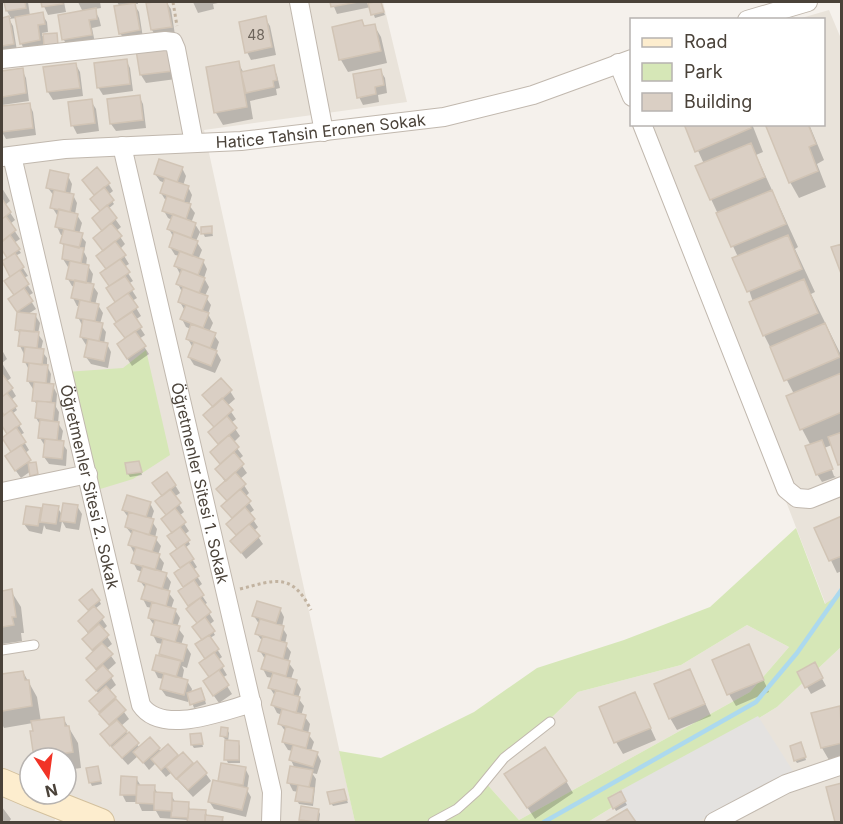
<svg xmlns="http://www.w3.org/2000/svg" width="843" height="824" viewBox="0 0 843 824" font-family="Inter,sans-serif">
<style>
.residential{fill:#e9e3da}
.green{fill:#d6e7b7;fill-rule:evenodd}
.parking{fill:#e4e2e0}
.shadow{fill:#0003}
.lines{fill:none;stroke-linecap:round;stroke-linejoin:round}
.stream{stroke:#acd9ee;stroke-width:4.5}
.building{fill:#dacfc4;stroke:#d1c4b5;stroke-width:1.5}
.service-casing{stroke:#c1b8ae;stroke-width:11}
.minor-casing{stroke:#c1b8ae;stroke-width:20}
.secondary-casing{stroke:#d3c09d;stroke-width:28}
.path{stroke:#c2b3a0;stroke-width:3;stroke-dasharray:3 3;stroke-linecap:butt}
.service{stroke:#fff;stroke-width:9}
.minor{stroke:#fff;stroke-width:18}
.secondary{stroke:#fdedce;stroke-width:26}
.labels{text-anchor:middle;stroke-width:4.5;stroke-linejoin:round;paint-order:stroke}
.number-label{font-size:14px;fill:#6e655c}
.street-label{font-size:16px;fill:#4a4239;stroke:#fff}
</style>
<rect width="100%" height="100%" fill="#f5f1ec"/>
<!-- residential -->
<path class="residential" d="M2,2H383L407,102L204,130L355,822H63L67,809L35,794H66V758H30V791L2,778Z
M829,10L842,41V591L826,605L641,126L646,124H824V20L798,19Z
M747,625L789,647L750,692L519,820L485,782L578,692L681,665Z
M841,647V822H588L777,707Z
M2,795L56,816L54,822H2Z"/>
<!-- green -->
<path class="green" d="M146,350L170,455L133,479L97,490L66,372L123,368Z
M796,528L825,604L841,593V647L777,707L588,822H355L339,751L381,758L474,712L537,668L624,640L710,607ZM747,625L789,647L750,692L519,820L485,782L578,692L681,665Z"/>
<!-- parking -->
<path class="parking" d="M758,716L793,771L697,822H629L612,795Z"/>
<!-- shadow -->
<path class="shadow" d="M6,2H28L30,16L42,14L47,22L48,32L42,33V36L56,35L59,48L48,49L43,41L44,48L25,51L21,43L17,18L9,19L13,26L17,51L2,54V19L11,18L7,11Z
M42,2H64L66,12L48,15Z
M78,2H100L101,8L94,9L99,18L101,26L92,28L95,43L68,48L64,40L60,16L83,12Z
M117,2H138V4H134L139,12L143,38L125,41L120,33V7Z
M149,2H166L171,9L175,35L157,38L152,30Z
M193,2H223L213,4L214,9L198,13Z
M332,2H367L368,5L380,2L385,15L375,18L371,7L337,14Z
M265,18L270,26L276,55L251,60L247,52Z
M374,25L381,37L387,63L348,72L341,60L334,28L365,27Z
M173,55L176,79L146,83L141,75Z
M126,60L130,68L133,91L103,95L98,87Z
M238,63L244,73L273,67L277,75L280,88L276,89L277,95L250,101L253,119L223,125L216,113L208,69Z
M76,65L80,72L83,96L53,100L48,92L45,68Z
M22,70L26,78L29,101L2,105V72Z
M380,70L385,78L387,93L378,95L379,102L363,105L359,97Z
M139,96L143,104L146,128L116,131L111,124Z
M91,101L96,109L99,131L77,134L73,126L69,104Z
M29,104L33,112L36,135L6,139L2,132V108Z
M686,124H752L763,152L756,155L798,247L795,249L815,292L811,294L842,357V468L832,445L824,448L834,476L836,477L822,482L817,474L811,446L802,429L794,394L764,335L738,257L711,199L704,164Z
M767,124H809L824,160L817,164L826,187L799,198L790,182Z
M182,168L186,176L183,186L188,187L192,195L189,205L195,213L191,223L195,224L200,232L196,241L202,250L198,260L203,261L207,269L204,278L209,287L205,296L211,305L208,314L213,323L209,332L214,335L219,342L216,351L221,360L215,373L194,365L189,357L193,348L188,339L191,329L186,327L182,319L185,311L180,302L182,292L178,284L180,274L176,266L180,256L175,255L170,247L174,238L169,229L172,220L168,218L164,211L166,201L161,193L165,183L160,181L155,174Z
M68,176L72,184L70,195H73L77,203L75,214L77,215L82,223L79,234L86,242L84,252L87,258L86,266H88L93,274L91,285L93,286L98,293L95,305H98L103,313L100,324L106,332L104,344H107L111,352L108,368L91,364L86,357L88,345H86L81,337L82,325L78,317L80,306H77L73,298L75,287L72,286L68,279L70,267H68L63,259L65,249L62,243L64,235H61L57,227L59,216L57,215L52,207L54,196L48,188Z
M84,180L108,183L113,191L108,195L114,204L108,209L121,227L116,231L125,244L120,249L129,264L124,267L133,281L128,284L137,298L132,301L141,316L135,320L145,335L139,339L149,354L132,366L123,352L127,339L109,308L117,303L107,282V270L101,212L93,203L95,196Z
M2,188L10,201L5,205L15,220L10,224L20,239L14,243L21,253L15,256L28,276L23,278L33,293L28,296L36,309L28,314L35,315L40,323L38,334L43,341L41,350L47,358V366L51,374L50,386H53L57,394L56,407L59,412L58,423L63,431L61,442L67,450L66,466L49,464L44,457L45,446L40,438L41,426L36,418L38,407L34,400L35,389H33L28,381L29,370L25,362L24,354L20,346L21,337L17,329L18,313L14,307L15,296L12,278L2,263L9,258L2,249L3,242L2,240Z
M211,228L213,236L205,237L203,233Z
M2,350L7,359L2,363L11,378L7,381L16,396L11,400L17,410L12,414L24,433L20,435L29,450L24,454L31,464L35,463L39,478H33L31,471L21,478L11,464L12,453L9,435L2,424V418L5,416L2,410Z
M230,391L235,399L227,406L236,419L231,423L240,436L233,443L243,456L238,460L247,473L240,479L249,493L245,497L254,510L249,514L258,527L254,531L263,544L246,559L232,541L237,537L227,524L232,519L223,507L228,503L218,489L226,483L216,469L221,465L212,452L219,446L209,433L214,428L205,415L213,408L204,395Z
M139,462L142,475L130,477L128,474Z
M175,485L180,493L174,497L184,512L179,516L189,531L184,535L190,544L185,548L197,567L193,570L202,584L197,588L207,603L204,605L214,621L209,625L215,635L210,638L222,657L218,660L227,675L222,678L232,694L219,703L209,689L210,678L203,641L198,624L184,599L185,588L176,573L181,569L176,562L178,550L167,516L162,509L163,497L159,491Z
M150,503L154,511L151,520L157,529L155,538L161,546L158,555L164,563L161,573L166,575L171,582L168,592L174,600L171,609L175,610L180,618L177,627L184,636L181,645L186,646L191,654L187,668L182,666L184,670L182,680L187,681L192,689L191,693H203L206,704L194,708L190,697L188,702L166,696L161,689L164,679L158,678L154,670L163,658L160,654L163,644L157,643L153,635L154,625L149,618L152,608L147,607L143,599L146,589L140,581L143,572L137,570L133,562L134,553L130,545L133,536L126,527L128,517L123,510Z
M77,506L82,514L79,530L66,528L62,521L60,532L46,529L44,525L42,534L29,531L24,524L40,509L43,514L58,508L62,515Z
M842,518V571L837,573L816,529Z
M11,591L21,607L24,633H21L22,641L2,644V592Z
M99,600L101,604L95,609L107,626L103,630L112,644L106,649L116,663L107,671L116,685L109,691L129,719L121,726L140,748L159,749L161,752L176,756L178,759L182,755L193,766L206,774L211,781L193,797L171,773L166,777L155,764L149,770L138,756L128,765L107,742L102,735L110,727L91,701L99,694L88,680L97,672L88,658L94,653L84,639L89,635L79,621L90,612L83,604Z
M280,609L284,617L282,627L287,635L285,644L291,652L288,662L294,670L291,679L296,681L301,689L298,698L304,706L301,716L305,717L310,724L308,734L314,742L311,751L317,753L321,761L317,774L312,773L316,779L313,806L299,804L297,800L298,792L293,791L289,783L295,769L291,760L293,751L288,750L283,742L286,732L280,724L282,715L277,713L273,705L275,696L270,688L273,678L267,677L263,669L265,659L260,651L263,642L257,634L259,624L254,616Z
M748,646L769,692L736,706L729,694Z
M814,664L826,686L811,694L799,673Z
M690,670L711,716L677,730L670,718Z
M23,672L37,697L41,722L63,718L78,743L81,768L66,770V758H35L31,733L34,732L33,723L4,728L2,724V676Z
M635,694L656,740L623,754L616,742Z
M839,707L842,712V756L829,760L822,748L813,714Z
M227,729L229,733L228,742H238L240,746V763H228L226,759V740L222,736Z
M200,734L203,747L194,748L192,745Z
M802,748L806,760L797,763L795,760Z
M222,764L245,768L249,776L247,790L251,797L246,817L214,809L209,801L219,783Z
M97,768L102,784L92,786L90,782Z
M136,778L141,786L154,787L158,794L171,795L176,803H188L190,810L205,811L208,817L222,818L224,822H189V820L160,818L156,811H142L138,802H126L122,794Z
M566,781L573,793L535,819L513,786Z
M343,790L348,803L333,806L331,803Z
M620,793L627,805L616,811L610,799Z
M2,807L11,819L9,822H2Z
M318,810L320,814L319,822H302L301,819Z"/>
<g class="lines">
<!-- stream -->
<path class="stream" d="M544,822L756,702L797,653L842,589"/>
</g>
<!-- building -->
<path class="building" d="M4,2H25L26,8L6,11Z
M41,2H62L63,4L42,7Z
M154,2H167L172,27L151,30L146,3Z
M330,2H358L331,7Z
M375,2H381L384,12L371,15L368,3Z
M135,3L140,30L119,34L114,6Z
M96,8L97,19L89,20L92,35L62,40L58,15Z
M43,12L45,24L38,25L40,40L20,44L15,17Z
M9,16L14,44L2,46V18Z
M266,16L272,47L245,53L239,22Z
M362,20L364,26L375,24L381,51L339,60L332,27Z
M57,33L58,45L44,46L43,34Z
M170,46L173,71L140,75L136,50Z
M127,59L130,84L97,88L94,63Z
M239,61L247,107L214,113L206,67Z
M76,63L80,88L47,92L43,67Z
M274,65L277,80L273,81L274,87L246,93L241,72Z
M23,68L26,93L2,97V71Z
M381,69L384,85L375,87L376,94L357,98L353,74Z
M140,95L143,120L110,124L107,99Z
M92,99L95,123L71,126L68,102Z
M30,103L33,128L2,132V106Z
M684,124H750L751,128L695,152Z
M765,124H808L816,144L809,147L818,171L789,183Z
M751,143L765,177L710,200L695,166Z
M159,159L183,167L177,182L154,174Z
M97,167L110,183L94,195L82,180Z
M50,170L69,174L65,192L46,188Z
M165,178L189,186L184,201L160,193Z
M104,187L114,200L100,211L90,199Z
M54,190L74,194L70,212L50,208Z
M772,190L786,224L731,247L716,213Z
M167,196L191,204L186,219L162,211Z
M2,199L11,212L2,219Z
M107,205L117,218L102,231L92,218Z
M59,209L78,214L74,231L55,227Z
M173,214L196,223L191,238L167,229Z
M6,216L16,230L2,241V219Z
M111,223L122,236L103,251L93,238Z
M212,226V233L201,234V227Z
M64,229L83,233L79,248L60,243Z
M174,232L198,241L192,256L169,247Z
M10,235L20,249L7,258L2,250V242Z
M788,235L802,269L747,292L732,258Z
M115,241L126,255L106,269L96,256Z
M64,244L84,248L81,263L62,259Z
M842,244V276L831,247Z
M180,251L204,260L198,275L174,266Z
M15,253L24,267L10,277L2,261Z
M120,259L130,272L109,286L100,273Z
M70,261L89,265L86,283L66,279Z
M182,269L205,278L199,293L176,284Z
M20,270L29,284L14,295L4,281Z
M125,276L134,289L115,302L106,288Z
M804,279L818,313L763,336L749,302Z
M75,280L94,284L90,302L71,298Z
M183,287L208,296L202,311L178,302Z
M24,288L33,301L17,312L8,299Z
M128,293L138,307L116,322L107,308Z
M80,300L99,304L95,321L76,318Z
M186,305L209,313L203,328L180,319Z
M17,312L36,314L34,332L15,330Z
M132,312L142,327L125,338L114,324Z
M83,319L103,323L99,341L80,337Z
M825,323L840,357L784,381L770,347Z
M191,324L216,333L210,348L186,339Z
M20,330L39,332L37,348L18,346Z
M135,331L146,346L127,359L117,344Z
M88,339L108,343L104,361L84,357Z
M194,342L217,351L211,366L188,357Z
M25,347L44,349L42,365L23,362Z
M29,363L48,365L46,383L27,381Z
M841,373L842,412L800,430L786,396Z
M2,374L13,388L2,397Z
M221,378L232,390L213,407L202,395Z
M34,382L54,384L51,402L32,401Z
M7,393L17,406L4,415L2,412V397Z
M222,398L233,410L214,427L203,415Z
M37,401L55,403L53,421L35,418Z
M11,410L21,424L7,434L2,426V417Z
M227,416L237,428L218,444L208,432Z
M40,420L59,422L57,440L38,438Z
M16,427L26,442L11,452L2,438Z
M842,432V464L838,465L828,437Z
M229,435L239,447L220,464L210,452Z
M45,439L64,441L62,459L43,457Z
M822,440L833,469L816,475L805,446Z
M21,445L31,460L15,471L5,456Z
M234,452L244,464L226,481L215,469Z
M139,461L142,472L127,474L125,463Z
M36,462L38,474L30,476L28,463Z
M167,472L176,485L162,496L152,483Z
M235,472L246,484L227,501L216,489Z
M170,489L181,503L166,515L155,501Z
M240,489L251,501L232,518L221,506Z
M127,495L151,502L146,517L122,510Z
M63,503L78,505L75,523L60,521Z
M43,504L59,506L56,524L40,522Z
M26,506L41,508L38,526L23,524Z
M245,507L255,519L236,535L226,524Z
M175,508L186,522L172,533L161,519Z
M129,512L154,519L149,535L125,527Z
M842,516V556L829,561L814,528Z
M249,524L260,536L241,553L230,541Z
M180,527L190,540L177,549L167,536Z
M133,530L157,537L152,552L128,545Z
M184,544L194,559L180,568L170,554Z
M136,547L160,554L155,570L131,563Z
M189,562L199,576L183,587L174,573Z
M143,566L167,573L162,589L138,581Z
M194,580L204,595L188,606L178,591Z
M146,584L170,591L166,606L141,599Z
M12,589L16,617H12L14,625L2,627V591Z
M92,589L100,600L88,610L79,600Z
M200,598L211,612L197,623L186,609Z
M257,601L281,608L276,623L252,616Z
M152,602L176,609L172,624L148,618Z
M94,606L104,617L88,632L78,621Z
M205,617L215,631L202,640L192,627Z
M260,619L284,626L280,641L255,634Z
M155,620L180,626L175,642L151,635Z
M99,624L109,635L92,650L82,639Z
M209,635L219,649L205,659L195,644Z
M263,636L287,643L283,659L258,651Z
M163,639L187,645L183,661L159,654Z
M102,643L113,654L96,669L86,658Z
M749,644L764,680L727,695L712,660Z
M214,652L224,666L209,677L199,663Z
M266,654L290,661L286,676L261,669Z
M156,655L181,661L176,677L152,670Z
M815,662L823,678L805,688L797,672Z
M103,665L113,676L96,691L86,680Z
M690,669L705,704L669,719L654,684Z
M219,670L229,685L213,696L203,681Z
M23,671L25,680H29L32,706L2,711V674Z
M164,673L188,680L184,695L160,689Z
M273,673L297,680L293,695L268,688Z
M106,686L116,697L99,712L89,701Z
M201,688L205,700L190,705L187,693Z
M276,690L300,697L296,713L271,705Z
M635,692L651,728L614,743L599,707Z
M116,699L126,710L109,725L99,714Z
M840,706L842,743L821,748L811,713Z
M282,709L306,715L302,731L278,724Z
M64,717L65,726H69L73,752L34,758L30,731H33L31,721Z
M117,720L127,731L110,746L100,734Z
M286,726L310,733L306,748L282,742Z
M221,727L228,728L227,737L220,736Z
M129,732L139,743L122,758L112,747Z
M201,733L203,744L191,745L190,734Z
M150,737L160,748L143,763L133,752Z
M225,740L239,741V760H224Z
M801,742L806,757L794,761L790,746Z
M168,744L178,755L161,770L151,759Z
M293,745L318,752L313,767L289,760Z
M545,747L567,781L527,808L504,774Z
M183,752L193,763L176,779L166,767Z
M197,761L207,773L188,790L177,779Z
M221,763L246,767L243,785L218,781Z
M98,766L101,781L89,783L86,768Z
M290,766L313,770L309,787L287,783Z
M121,776L137,777L136,795H120Z
M213,780L248,788L242,810L208,802Z
M842,783V822H835L826,787Z
M137,785H155L154,804L136,803Z
M298,785L314,788L312,803L295,801Z
M344,789L347,800L330,804L327,792Z
M621,791L626,801L613,809L608,798Z
M154,792L172,793V811L154,810Z
M172,801L189,802L188,818L171,817Z
M301,806L319,809L317,822L299,820Z
M189,809L206,810L205,822H187Z
M627,809L636,822H605Z
M205,815L223,817L222,822H205Z"/>
<g class="lines">
<defs>
<path id="service" d="M2,650L34,645
M433,822L457,809L477,791L504,758L550,722"/>
<g id="minor">
<path d="M299,2L324,132"/>
<path d="M747,20L808,2"/>
<path d="M2,59L165,41L173,42L176,49L194,143"/>
<path d="M618,63L632,97"/>
<path d="M642,124L786,489L797,498L810,499L842,486"/>
<path id="s1" d="M122,146L272,792L271,822"/>
<path id="s2" d="M12,156L141,705C162,736 222,711 252,703"/>
<path id="s3" d="M2,157L65,149L241,141L444,117L533,95L632,59"/>
<path d="M2,492L88,474"/>
<path d="M714,822L786,784L842,765"/>
</g>
<path id="secondary" d="M2,782L30,794
M30,794L101,822"/>
</defs>
<!-- service casing -->
<use href="#service" class="service-casing"/>
<!-- minor casing -->
<use href="#minor" class="minor-casing"/>
<!-- secondary casing -->
<use href="#secondary" class="secondary-casing"/>
<!-- path -->
<path class="path" d="M173,2L177,26
M240,589C275,580 292,572 311,610"/>
<!-- service -->
<use href="#service" class="service"/>
<!-- minor -->
<use href="#minor" class="minor"/>
<!-- secondary -->
<use href="#secondary" class="secondary"/>
</g>
<g class="labels">
<!-- number labels -->
<g class="number-label">
<text x="256" y="40">48</text>
</g>
<!-- street labels -->
<g class="street-label">
<text dy="6" stroke="none"><textPath href="#s3" startOffset="320">Hatice Tahsin Eronen Sokak</textPath></text>
<text dy="6" stroke="none"><textPath href="#s1" startOffset="346">Öğretmenler Sitesi 1. Sokak</textPath></text>
<text dy="6" stroke="none"><textPath href="#s2" startOffset="340">Öğretmenler Sitesi 2. Sokak</textPath></text>
</g>
</g>
<!-- border -->
<rect width="843" height="824" fill="none" stroke="#4a4239" stroke-width="6"/>
<!-- legend -->
<rect x="630" y="18" width="195" height="108" fill="#ffffff" stroke="#b7b3b0" stroke-width="1.5"/>
<rect x="642" y="38" width="30" height="9" fill="#fdedce" stroke="#b7b3b0" stroke-width="1.5"/>
<text x="684" y="48" font-size="18" fill="#4a4239">Road</text>
<rect x="642" y="63" width="30" height="18" fill="#d6e7b7" stroke="#b7b3b0" stroke-width="1.5"/>
<text x="684" y="78" font-size="18" fill="#4a4239">Park</text>
<rect x="642" y="93" width="30" height="18" fill="#dacfc4" stroke="#b7b3b0" stroke-width="1.5"/>
<text x="684" y="108" font-size="18" fill="#4a4239">Building</text>
<!-- north arrow -->
<g transform="translate(48 776) rotate(167)"><circle r="28" fill="#ffffff" stroke="#b7b3b0" stroke-width="1.5"/>
<path d="M0-4.5L10 22L0 15L-10 22Z" fill="#f13326"/>
<text y="-9" font-size="16" font-weight="bold" text-anchor="middle" fill="#4a4239">N</text>
</g>
</svg>
